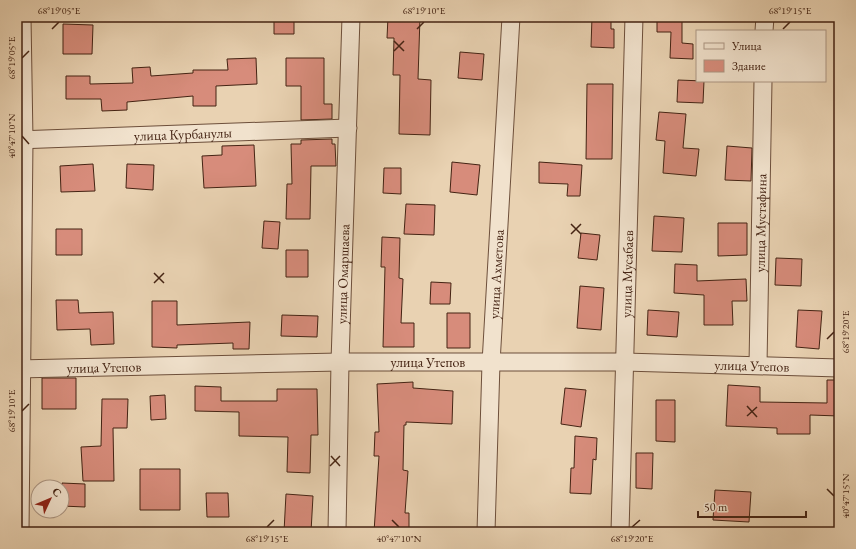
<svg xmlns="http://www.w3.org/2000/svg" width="856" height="549" viewBox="0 0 856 549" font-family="'EB Garamond',serif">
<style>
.building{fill:#d78c7b;stroke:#442313}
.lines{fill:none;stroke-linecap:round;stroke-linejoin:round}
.minor-casing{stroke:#6d4f3b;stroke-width:19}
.minor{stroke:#f1e2cd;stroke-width:17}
.ticks{fill:none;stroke:#442313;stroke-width:1.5}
.labels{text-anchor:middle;stroke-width:3;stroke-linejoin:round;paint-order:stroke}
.street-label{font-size:14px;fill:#442313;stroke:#f1e2cd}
.neatline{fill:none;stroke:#442313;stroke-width:1.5}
.ticks-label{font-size:10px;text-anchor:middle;fill:#442313}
</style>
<rect width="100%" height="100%" fill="#e9d2b2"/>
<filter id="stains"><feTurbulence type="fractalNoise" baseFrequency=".005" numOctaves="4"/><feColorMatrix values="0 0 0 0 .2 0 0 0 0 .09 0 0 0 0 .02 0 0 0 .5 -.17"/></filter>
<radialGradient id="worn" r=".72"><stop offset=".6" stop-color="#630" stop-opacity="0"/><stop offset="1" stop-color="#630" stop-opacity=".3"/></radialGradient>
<!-- building -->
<path class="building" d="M274,17H294V34H274Z
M388,17H420L418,79L431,80L430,135L399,134L400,75H393L394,38H387Z
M592,17H611V29H614V48L591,47Z
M657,17H682V43L693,44V59L670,58L671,32H657Z
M63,24L93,25L92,54H63Z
M460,52L484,54L482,80L458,78Z
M256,58L257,84L216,86V106H193V96L127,102V110L102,111L101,99H66V76H90V84L133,83L132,68L150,67L151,76L193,73V70H228L227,59Z
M286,58H324V104H332V119L301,120V86H286Z
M678,80L704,81L703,103L677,102Z
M587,84H613L612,159H586Z
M659,112L686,114L683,148L699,149L696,176L663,173L665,141L656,140Z
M332,139V144H335L336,166H311L310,219H286L287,184H292L291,144H301V140Z
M254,145L256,186L204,188L202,156L222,155V146Z
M727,146L752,148L751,181L725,180Z
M452,162L480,165L477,195L450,192Z
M539,162L582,165L580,196H567L568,184L539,183Z
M93,164L95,191L61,192L60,166Z
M127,164L154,165L153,190L126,188Z
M384,168H401V194L383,193Z
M406,204L435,205L434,235L404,234Z
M654,216L684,218L682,252L652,251Z
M264,221L280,222L278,249L262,248Z
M718,223H747V255L718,256Z
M56,229H82V255H56Z
M581,233L600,235L597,260L578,258Z
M382,237L400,238L399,278L403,279L401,323H414V347H383L385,267H381Z
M286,250H308V277H286Z
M776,258L802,259L801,286L775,285Z
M675,264L697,265V281L746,279L747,301H732L733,325H704V295L674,293Z
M431,282L451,283L450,304H430Z
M580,286L604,288L601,330L577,328Z
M56,300H78L79,313L113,312L114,344L91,345L90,329L57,330Z
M152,301H177V325L250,322L249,349H233V343L177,345V348L152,347Z
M648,310L679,312L677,337L647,335Z
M798,310L822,311L819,349L796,347Z
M447,313H470V348H447Z
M282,315L318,316L317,337L281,336Z
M42,378H76V409H42Z
M827,380H839V416L810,415V434H777V428L726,426L728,385L760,387V402L827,403Z
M413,382V388L453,391L452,424L406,422V425H404L403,470L408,471L405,513H409V532H374L379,456H374L375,432H379L377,384Z
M195,386L221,387V401H277V389H317L318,435H311L310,473L287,472L288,437L239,436V412L195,411Z
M565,388L586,390L581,427L561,424Z
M165,395L166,419L151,420L150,396Z
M102,399H128L127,428H113L114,481H83L81,447L101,446Z
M656,400H675V442L656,441Z
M575,436L597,438L596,460L593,459L591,494L570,493L571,468H574Z
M636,453H653L652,489L636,488Z
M140,469H180V510H140Z
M62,483L85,484V507L62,506Z
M715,490L751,492L749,522L713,520Z
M206,493H228L229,517H207Z
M286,494L313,496L311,532H284Z"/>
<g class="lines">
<defs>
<g id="minor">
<path d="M764,31L765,17"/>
<path id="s1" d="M17,140L348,128"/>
<path id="s2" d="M758,365L763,81"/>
<path id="s3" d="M17,369L340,362H624L839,368"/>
<path d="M20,532L24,140L22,17"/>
<path id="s4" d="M337,532L340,362L351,17"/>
<path id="s5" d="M486,532L491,363L511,17"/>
<path id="s6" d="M620,532L634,17"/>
</g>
</defs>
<!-- minor casing -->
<use href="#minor" class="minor-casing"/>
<!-- minor -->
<use href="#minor" class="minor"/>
</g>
<!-- ticks -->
<path class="ticks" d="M52,29L59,22M417,29L424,22M783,29L790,22M394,41L404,51M394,51L404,41M22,58L29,51M22,136L29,144M571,224L581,234M571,234L581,224M154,273L164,283M154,283L164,273M827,339L834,332M747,406L757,417M22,411L29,404M747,416L757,407M331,456L340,466M330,466L340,456M827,489L834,496M392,520L399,527M267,527L274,520M632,527L640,520"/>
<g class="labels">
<!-- street labels -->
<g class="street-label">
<text dy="5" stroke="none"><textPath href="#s1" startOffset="166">улица Курбанулы</textPath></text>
<text dy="5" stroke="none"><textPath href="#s2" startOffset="142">улица Мустафина</textPath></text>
<text dy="5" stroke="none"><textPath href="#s4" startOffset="258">улица Омаршаева</textPath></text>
<text dy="5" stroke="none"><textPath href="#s5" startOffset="258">улица Ахметова</textPath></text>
<text dy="5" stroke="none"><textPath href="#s6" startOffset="258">улица Мусабаев</textPath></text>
<text dy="5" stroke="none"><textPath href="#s3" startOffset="411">улица Утепов</textPath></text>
<text dy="5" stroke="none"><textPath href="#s3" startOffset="735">улица Утепов</textPath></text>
<text dy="5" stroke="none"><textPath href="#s3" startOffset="87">улица Утепов</textPath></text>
</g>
</g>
<!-- margin -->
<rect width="856" height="549" fill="none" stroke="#e9d2b2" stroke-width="44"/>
<!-- legend -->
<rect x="696" y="30" width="130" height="52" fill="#f1e2cd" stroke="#ac9683"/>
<rect x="704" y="43" width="20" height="6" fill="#f1e2cd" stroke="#ac9683"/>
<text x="732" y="50" font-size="12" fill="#442313">Улица</text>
<rect x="704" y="60" width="20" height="12" fill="#d78c7b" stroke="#ac9683"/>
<text x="732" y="70" font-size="12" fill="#442313">Здание</text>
<!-- north arrow -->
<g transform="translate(50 499) rotate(46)"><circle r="19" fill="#f1e2cd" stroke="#ac9683"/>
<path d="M0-3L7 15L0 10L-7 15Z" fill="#8f2418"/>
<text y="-6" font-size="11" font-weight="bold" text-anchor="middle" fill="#442313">С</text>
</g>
<!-- scale -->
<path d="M698 511v6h108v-6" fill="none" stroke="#442313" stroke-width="2"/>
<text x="704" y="511" font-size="12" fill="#442313" stroke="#f1e2cd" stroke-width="3" paint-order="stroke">50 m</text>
<rect x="22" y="22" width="812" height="505" class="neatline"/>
<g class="ticks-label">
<text x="59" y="14">68°19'05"E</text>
<text x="424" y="14">68°19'10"E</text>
<text x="790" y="14">68°19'15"E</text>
<text transform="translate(11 58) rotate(-90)" y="4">68°19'05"E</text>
<text transform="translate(11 136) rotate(-90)" y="4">40°47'10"N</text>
<text transform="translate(845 332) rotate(-90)" y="4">68°19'20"E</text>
<text transform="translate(11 411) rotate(-90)" y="4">68°19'10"E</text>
<text transform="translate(845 496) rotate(-90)" y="4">40°47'15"N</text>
<text x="267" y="542">68°19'15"E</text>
<text x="399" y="542">40°47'10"N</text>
<text x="632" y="542">68°19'20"E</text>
</g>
<rect width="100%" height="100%" filter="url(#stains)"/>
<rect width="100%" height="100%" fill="url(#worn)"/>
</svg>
